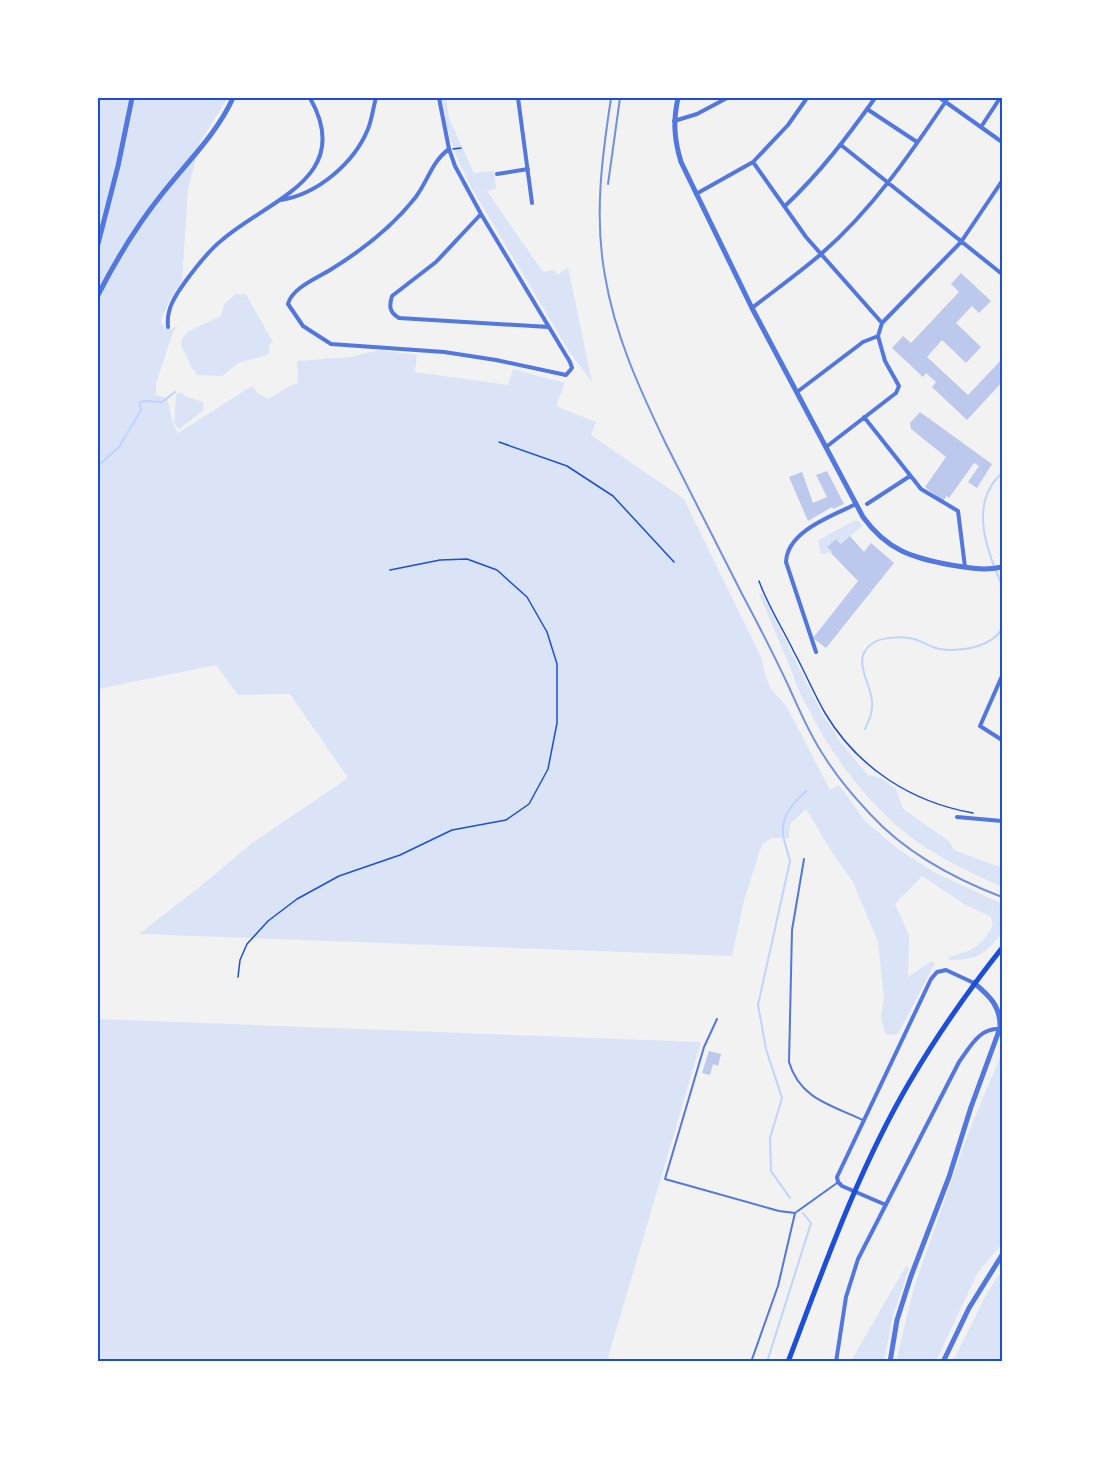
<svg xmlns="http://www.w3.org/2000/svg" width="1100" height="1459" viewBox="0 0 1100 1459" font-family="'Noto Sans',sans-serif">
<style>
.green{fill:#dbe4f7}
.lines{fill:none;stroke-linecap:round;stroke-linejoin:round}
.stream{stroke:#bfd3fe;stroke-width:2}
.building{fill:#bdc9ec}
.path{stroke:#1d4ed8;stroke-width:1.5}
.service{stroke:#5277de;stroke-width:2}
.minor{stroke:#5277de;stroke-width:4}
.tertiary{stroke:#5277de;stroke-width:5}
.secondary{stroke:#1d4ed8;stroke-width:5}
.rail{stroke:#7290e2;stroke-width:2}
.neatline{fill:none;stroke:#1d4ed8;stroke-width:2}
</style>
<rect width="100%" height="100%" fill="#f2f2f2"/>
<!-- green -->
<path class="green" d="M98,98H228L200,142L188,190L182,281L170,299L161,320L163,326L167,329H172L178,325L173,332L156,384V395L166,398C173,411 169,419 178,433L252,386L259,394L268,399C278,395 287,385 298,383L297,361L349,357L381,350L417,355L415,372L508,385L513,369L565,383L556,406L596,422L591,435L684,499L762,659L765,675L771,689L787,707L830,790L839,785L865,821L898,849L934,872L1002,904V933C983,955 981,959 950,960L949,957C972,951 983,946 993,924L991,917L964,904L922,876L895,904L909,935L908,977L932,961L935,963L898,1034L886,1035L881,1019L884,997L878,942L853,882L833,854L806,809L790,824L789,838H772L762,844L744,901L732,956L139,934L197,889L252,843L348,778L290,694L238,695L216,665L98,689Z
M442,98H446L449,118L474,173L494,171L496,189L487,191L543,272L554,270L558,275L568,267L592,382L570,353L471,187L456,156L447,127Z
M245,293L273,342L270,343L268,355L240,362L222,376L198,375L192,368L181,345V341L187,332L221,316L224,304L236,294L242,295Z
M181,392L185,396L203,402L204,410L179,429L174,423L176,394Z
M854,521H858L862,526L841,544L836,539L827,547L832,552L821,554L818,540Z
M762,593L820,710L841,743L868,775L881,778L896,789L903,809L949,841L954,850L1002,868V887C979,876 955,866 933,852C881,822 834,761 808,708C802,697 796,687 793,674L759,594Z
M98,1019L701,1042L607,1361H98Z
M1002,1052V1244L978,1272L936,1361H896L914,1287L968,1134Z
M906,1266L909,1268L892,1319L884,1361H851Z
M1002,1271V1361H953L988,1291Z"/>
<g class="lines">
<!-- stream -->
<path class="stream" d="M98,466L119,447L141,410L139,403L144,401L162,402L175,392
M1002,473C968,503 987,552 1002,585
M865,729C869,720 873,712 872,702C872,684 849,658 873,643C882,637 903,636 914,639C922,641 930,647 939,649C960,652 990,648 1002,629
M790,1198L771,1171L770,1138L782,1098L766,1049L758,1005L790,861L783,836V825L786,815L794,803L806,791
M767,1362L811,1223L803,1213"/>
</g>
<!-- building -->
<path class="building" d="M961,273L991,301L979,313L972,306L956,323L981,347L966,363L942,340L927,357L968,395L1002,359V382L967,420L932,387L936,382L926,373L923,377L892,348L903,336L911,343L959,292L951,284Z
M920,412L992,464L977,488L968,482L979,466L974,463L949,498L947,496L943,501L925,487L946,457L911,429L910,423Z
M827,471L844,504L833,509L832,507L808,521L789,477L802,472L813,503L827,497L816,475Z
M850,536L864,552L871,543L894,563L826,648L813,638L858,581L831,553L832,552L827,547L836,539L841,544Z
M709,1051L721,1054L718,1066L713,1064L710,1075L702,1073Z"/>
<g class="lines">
<!-- path -->
<path class="path" d="M453,149L461,148
M499,442L567,466L613,496L674,562
M759,581C768,606 783,629 794,652C805,672 814,694 825,713C858,768 911,802 973,813
M238,977L240,960L247,944L268,921L297,899L339,876L400,855L452,830L506,820L529,804L548,769L557,723V664L547,632L527,597L497,570L467,559L440,560L390,570"/>
<!-- service -->
<path class="service" d="M804,859L792,930L789,1062C800,1099 831,1105 863,1120
M717,1019L704,1047L665,1179L779,1211L795,1213
M751,1362L778,1286L795,1213L837,1183"/>
<!-- minor -->
<path class="minor" d="M439,98L449,149L455,166L481,214L570,362L572,368L566,375L496,360L444,352L331,344L303,326L288,304C292,288 317,278 330,270C361,251 392,227 415,198C427,183 432,161 449,149
M518,98L532,203
M940,98L1002,142
M867,109L917,142
M674,121L697,114L727,98
M981,127L1000,98
M841,145L1002,274
M753,162L806,237L882,323
M497,174L528,169
M696,194L753,162L788,125L807,98
M281,200C318,194 354,163 368,129C372,119 373,108 376,98
M785,206C820,173 848,136 875,98
M481,214L436,262L392,296C389,306 389,312 399,318L549,327
M752,308C775,290 799,273 821,254C872,210 911,153 948,98
M168,327C166,309 175,296 185,282C196,267 208,251 222,240C270,199 355,177 310,98
M797,392L863,342L878,336L882,323L961,242L1002,181
M864,417L921,489L958,511L965,567
M826,447L896,393L899,386L885,361L878,336
M867,504L910,476
M816,652L786,562C787,531 832,516 856,504
M1002,676L980,726L1002,740
M957,817L1002,821
M886,1205L842,1186L838,1182L837,1177L931,979L937,972L946,970L974,983
M836,1362L846,1297L858,1259L959,1062C971,1045 980,1027 1002,1029"/>
<!-- tertiary -->
<path class="tertiary" d="M678,98C673,121 674,139 681,162L752,308L863,517C887,550 912,558 951,565C971,568 983,571 1002,567
M98,244L118,166L132,98
M98,295C116,260 137,225 162,194C187,162 216,135 233,98
M890,1362L897,1320L911,1276L949,1177L971,1107L1000,1028C1001,1007 990,996 974,983
M943,1362L969,1308L1002,1255"/>
<!-- secondary -->
<path class="secondary" d="M788,1362C824,1267 858,1170 909,1083C937,1035 968,991 1002,948"/>
<!-- rail -->
<path class="rail" d="M611,98C602,157 594,216 605,276C615,336 640,390 666,444C691,494 716,542 741,592C757,622 773,653 788,685C799,709 809,734 824,756C837,777 854,797 871,815C906,853 955,879 1002,897
M608,184L620,98"/>
</g>
<!-- border -->
<rect width="1100" height="1459" fill="none" stroke="#ffffff" stroke-width="198"/>
<rect x="99" y="99" width="902" height="1261" class="neatline"/>
</svg>
